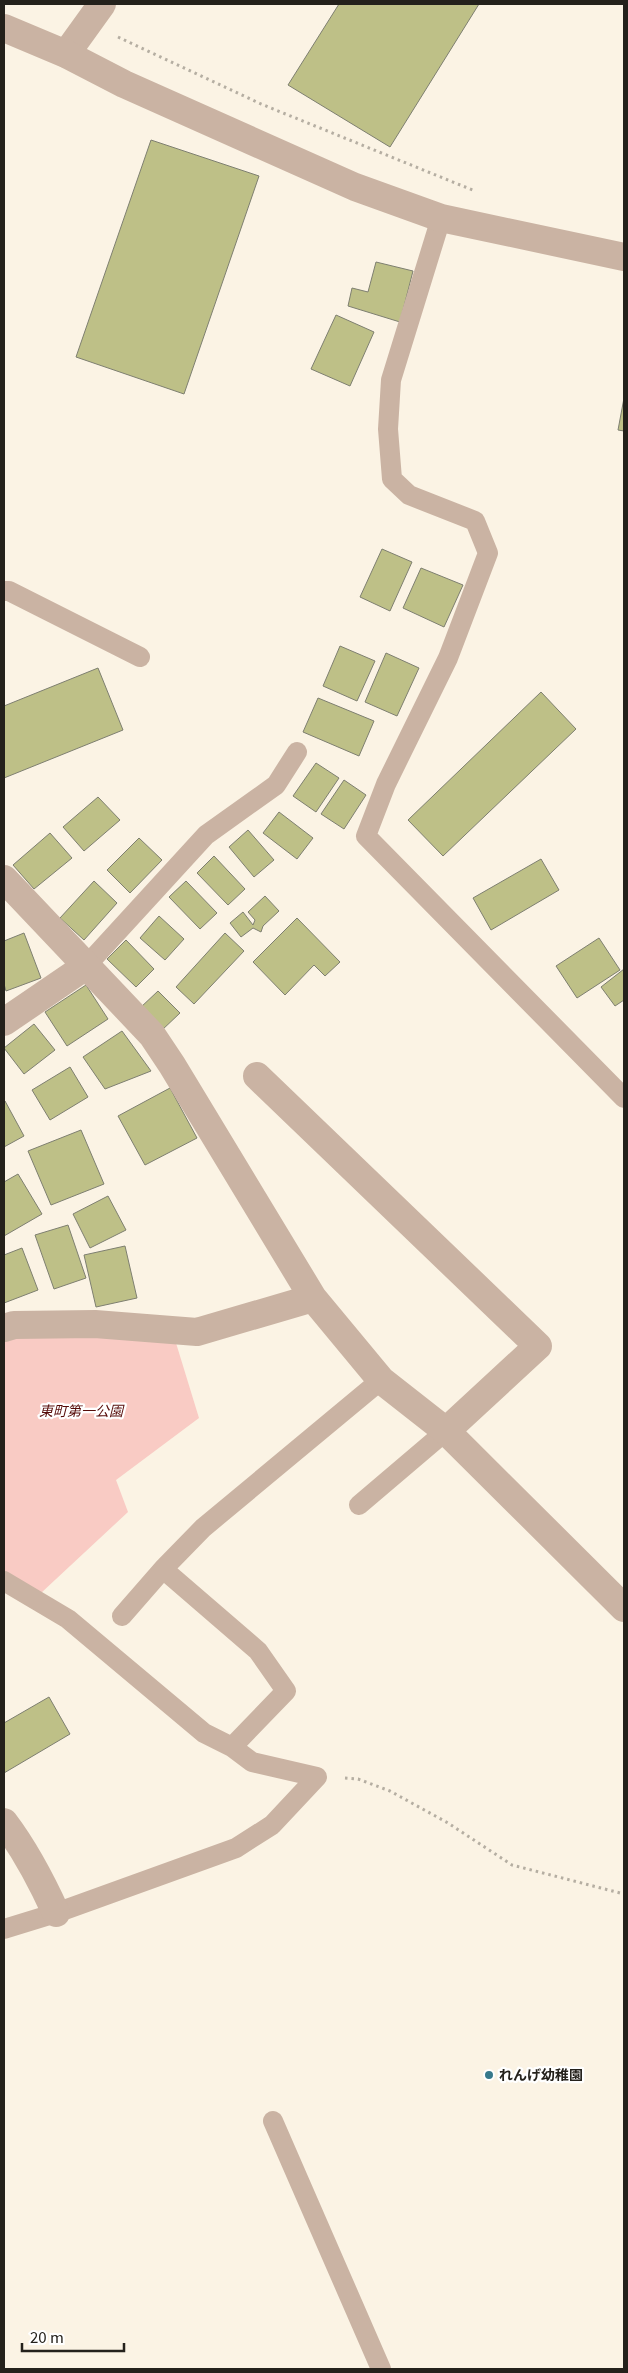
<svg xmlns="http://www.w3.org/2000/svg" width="628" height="2373" viewBox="0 0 628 2373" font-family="Georgia,'Noto Sans JP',serif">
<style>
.green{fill:#f9cbc4}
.building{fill:#bec087;stroke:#7e7f70}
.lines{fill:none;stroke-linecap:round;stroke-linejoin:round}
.path{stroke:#b5aea2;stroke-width:3;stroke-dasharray:2.5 4;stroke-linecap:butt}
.service{stroke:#cab3a3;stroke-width:20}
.minor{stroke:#cab3a3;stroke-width:28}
.tertiary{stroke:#cab3a3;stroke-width:28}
.poi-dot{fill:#37798b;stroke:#fff;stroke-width:2}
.labels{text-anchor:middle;stroke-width:4.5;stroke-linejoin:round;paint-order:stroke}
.park-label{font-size:14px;font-style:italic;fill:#560c09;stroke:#fff}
.poi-label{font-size:14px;font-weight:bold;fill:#24211b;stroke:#fff;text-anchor:start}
</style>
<rect width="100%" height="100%" fill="#fbf3e4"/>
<!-- green -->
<path class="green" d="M97,1334L176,1343L199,1418L116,1480L128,1512L41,1593L4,1571V1338Z"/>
<!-- building -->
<path class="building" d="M339,4H479L390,147L288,85Z
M151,140L259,176L184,394L76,357Z
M376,262L413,271L400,322L348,306L352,288L368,292Z
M336,315L374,332L350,386L311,369Z
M624,398V431L618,430Z
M382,549L412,562L390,611L360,597Z
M421,568L463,585L444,627L403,608Z
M340,646L375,661L357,701L323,686Z
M386,653L419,668L397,716L365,702Z
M98,668L123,730L4,778V706Z
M541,692L576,729L443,856L408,820Z
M318,698L374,721L359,756L303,732Z
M316,763L339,778L316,812L293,796Z
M344,780L366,795L344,829L321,814Z
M98,797L120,820L84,851L63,827Z
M279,812L313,838L297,859L263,833Z
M248,830L274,860L254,877L229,847Z
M50,833L72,858L34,889L13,865Z
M139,838L162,860L130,893L107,870Z
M214,856L245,889L228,905L197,873Z
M541,859L559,890L491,930L473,898Z
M94,881L117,903L84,940L60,918Z
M186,881L217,913L200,929L169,897Z
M265,896L279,911L263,926L261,932L253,928L241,937L230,923L243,912L253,925L255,920L248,912Z
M159,916L184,939L165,960L140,938Z
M297,918L340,962L325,976L314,965L285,995L253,962Z
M24,933L41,978L6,991L4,984V941Z
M225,933L244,951L194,1004L176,987Z
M599,938L620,970L577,998L556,966Z
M126,940L154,969L136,987L107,959Z
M624,969V1000L615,1006L601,987Z
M86,985L108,1019L67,1046L45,1012Z
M158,991L180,1013L161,1031L140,1008Z
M34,1024L55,1050L24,1074L4,1048Z
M122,1031L151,1071L105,1089L83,1057Z
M70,1067L88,1097L50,1120L32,1090Z
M170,1088L197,1138L145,1165L118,1116Z
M5,1101L24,1136L4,1147V1102Z
M81,1130L104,1184L51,1205L28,1151Z
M18,1174L42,1214L4,1236V1182Z
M108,1196L126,1230L90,1248L73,1214Z
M68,1225L86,1278L54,1289L35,1235Z
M125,1246L137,1298L96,1307L84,1255Z
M22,1248L38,1290L4,1303V1255Z
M49,1697L70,1734L4,1773V1723Z"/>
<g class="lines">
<!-- path -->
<path class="path" d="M118,37L261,104L475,191
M345,1778L358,1779L390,1791L448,1823L512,1865L624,1894"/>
<!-- service -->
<path class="service" d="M441,218L391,380L388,429L392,479L409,495L475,521L488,553L448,658L386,784L366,836L624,1098
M4,591H9L140,657
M86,966L206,835L276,785L297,752
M359,1505L446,1431
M4,1581L68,1619L204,1733L232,1747L286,1691L258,1651L163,1569
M122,1616L163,1569L203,1528L381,1380
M4,1929L56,1913L236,1848L272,1825L317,1777L252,1762L232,1747
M273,2121L381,2369"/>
<!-- minor -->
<path class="minor" d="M66,54L102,4
M4,879L152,1035L172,1065L313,1298L381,1380L446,1431L624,1608
M4,1022L86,966
M257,1076L538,1346L446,1431
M4,1328L14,1325L95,1324L197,1332L313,1298
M4,1822C26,1851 41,1880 56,1913"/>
<!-- tertiary -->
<path class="tertiary" d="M4,28L66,54L124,84L355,187L441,218L624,257"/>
</g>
<!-- markers -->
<circle class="poi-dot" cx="489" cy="2075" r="5"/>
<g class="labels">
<!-- park labels -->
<g class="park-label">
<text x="81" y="1416">東町第一公園</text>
</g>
<!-- poi labels -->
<g class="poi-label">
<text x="499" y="2080">れんげ幼稚園</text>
</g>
</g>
<!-- border -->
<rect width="628" height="2373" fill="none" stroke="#24211b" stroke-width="10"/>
<!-- scale -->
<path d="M22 2343v8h102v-8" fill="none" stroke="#24211b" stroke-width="2.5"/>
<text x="30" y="2343" font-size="15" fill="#24211b" stroke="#ffffff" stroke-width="4" paint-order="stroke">20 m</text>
</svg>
